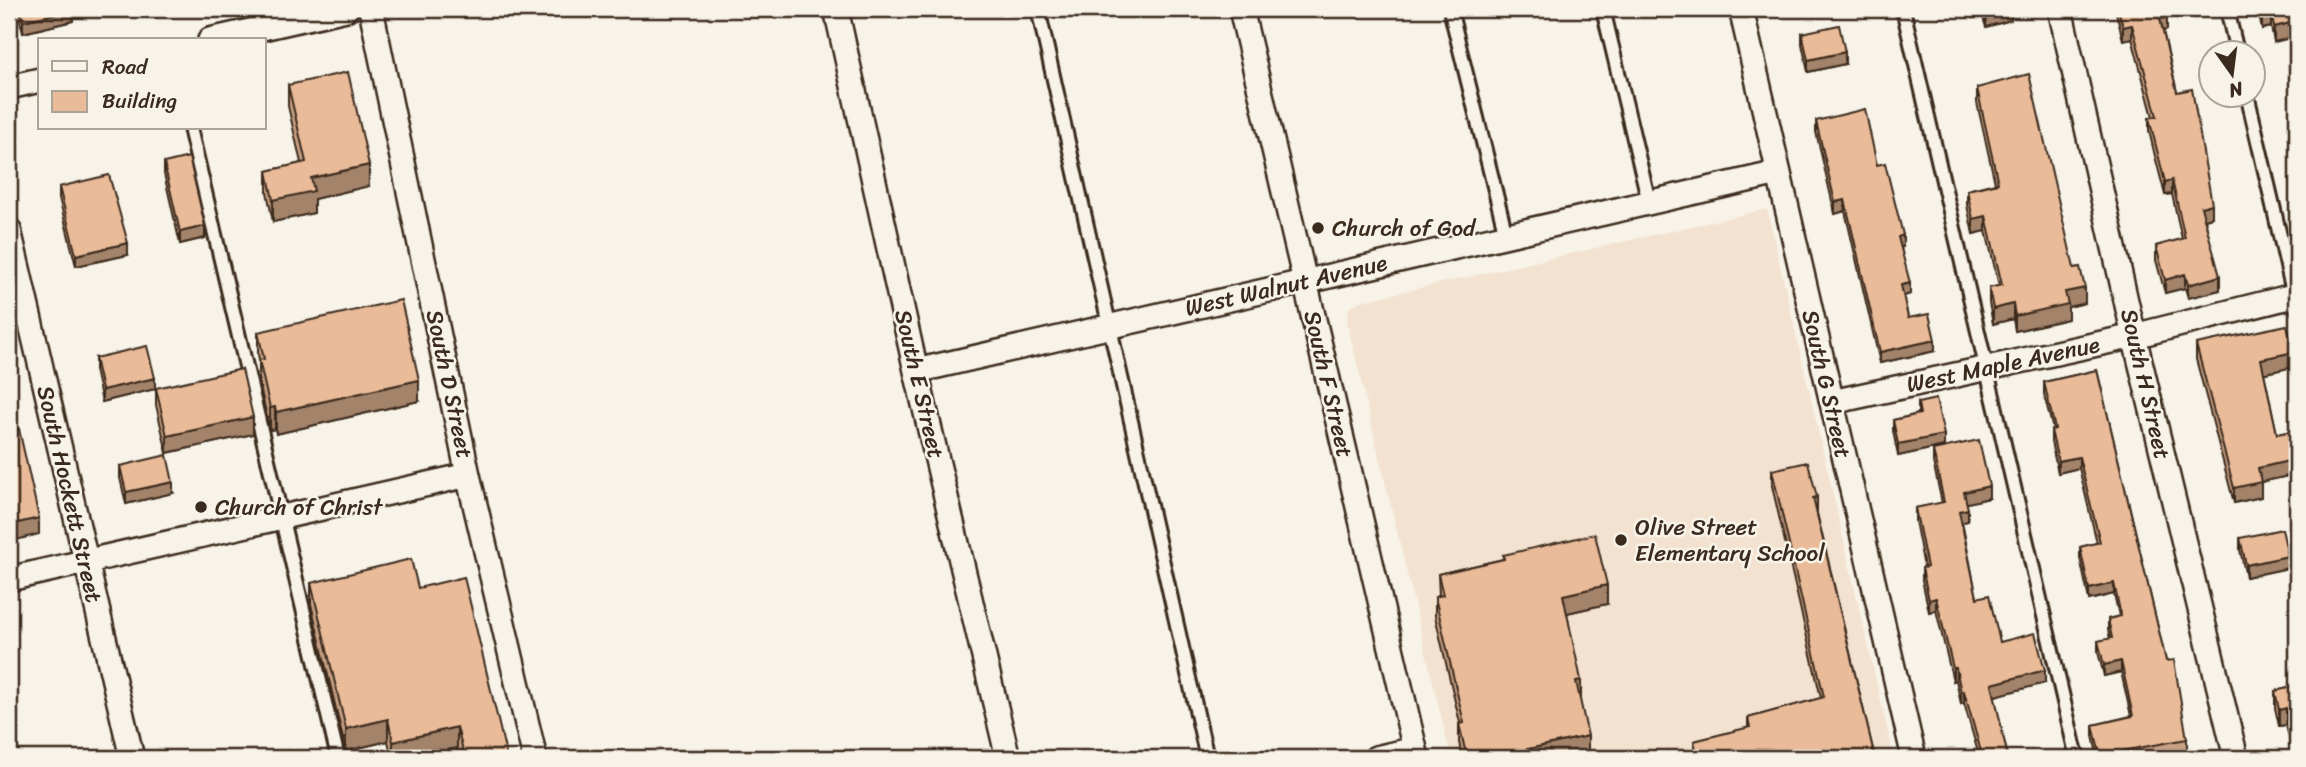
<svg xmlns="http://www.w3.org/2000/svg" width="2306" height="767" viewBox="0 0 2306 767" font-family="Sriracha,sans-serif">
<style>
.built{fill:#f3e2d0}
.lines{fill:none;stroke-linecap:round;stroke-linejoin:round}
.service-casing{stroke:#3b2a1e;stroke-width:18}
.minor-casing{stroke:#3b2a1e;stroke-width:28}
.service{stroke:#f7f3e8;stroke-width:12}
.minor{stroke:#f7f3e8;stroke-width:23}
.wall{fill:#c8a184;stroke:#3b2a1e;stroke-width:2}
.shaded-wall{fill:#a3836b;stroke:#3b2a1e;stroke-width:2}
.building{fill:#e9bb99;stroke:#3b2a1e;stroke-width:2}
.poi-dot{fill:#3b2a1e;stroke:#f7f3e8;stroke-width:2.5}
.labels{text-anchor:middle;stroke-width:5;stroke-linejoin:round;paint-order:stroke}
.poi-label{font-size:23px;fill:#3b2a1e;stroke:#f7f3e8;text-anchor:start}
.street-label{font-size:23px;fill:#3b2a1e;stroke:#f7f3e8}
</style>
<rect width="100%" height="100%" fill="#f7f3e8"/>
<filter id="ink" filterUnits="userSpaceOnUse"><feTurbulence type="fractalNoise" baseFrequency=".0143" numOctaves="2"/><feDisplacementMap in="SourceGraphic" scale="14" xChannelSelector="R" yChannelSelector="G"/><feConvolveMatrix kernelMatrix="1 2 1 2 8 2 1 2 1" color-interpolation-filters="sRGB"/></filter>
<g filter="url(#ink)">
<!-- built -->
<path class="built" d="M1767,209L1894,758H1451L1347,322L1349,308L1358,302Z"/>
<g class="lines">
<defs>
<path id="service" d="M1038,9L1207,758
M1450,9L1506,235
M1603,9L1649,202
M1903,9L2077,758
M2227,9L2237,52
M2247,94L2297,309
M190,128L338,758"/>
<path id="minor" d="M371,9L468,475L535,758
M836,9L916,371L1008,758
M1241,9L1417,758
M1741,9L1914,758
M2060,9L2134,336L2236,758
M210,40L346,9
M9,87L40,80
M9,230L132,758
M916,371L1778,173
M1832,402L2134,336L2297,295
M9,579L468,475
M1376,758L1415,749"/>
</defs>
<!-- service casing -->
<use href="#service" class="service-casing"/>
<!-- minor casing -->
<use href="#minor" class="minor-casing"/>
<!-- service -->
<use href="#service" class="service"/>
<!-- minor -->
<use href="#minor" class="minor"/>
</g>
<!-- wall -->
<path class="wall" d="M17,9H73V21L23,33Z
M1970,9H2010L2011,20L1986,27L1982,15L1973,18Z
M2115,9H2165L2167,30L2163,31L2177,92L2212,217L2205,219L2220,290L2188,298L2185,288L2165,293L2156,260V246L2182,239L2172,194L2165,195L2155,156L2149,131V118L2153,117L2132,38L2123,40Z
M2258,9H2297V65L2290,38L2274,42L2271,27L2262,29Z
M1802,33L1845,64L1808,72L1802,44Z
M288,85L369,186L314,199V213L273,222L267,192V171L301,163L288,106Z
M1977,88L2074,268L2085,303L2068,307V319L2015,331L2013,319L1993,324L1989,303V288L1999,286L1986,231L1973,234L1967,205V190L1995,183L1977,103Z
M1816,121L1877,165L1903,247H1901L1910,294L1904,296L1908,318L1935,351L1880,363L1845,211L1835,214L1816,132Z
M164,163L205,238L180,244L164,174Z
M59,187L128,255L76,266L59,198Z
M258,332L419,401L276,434L275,429L270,430L259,382V360L258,354Z
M2196,344L2294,367L2264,373L2277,434L2297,430V474L2261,482V497L2234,503L2196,359Z
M95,358L155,389L102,402L95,370Z
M2097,370L2166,661L2187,739V750L2143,758H2098L2093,736V725L2131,716L2121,672L2104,676L2098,652V641L2110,639L2108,630V619L2119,616L2114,594L2089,600L2080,558V547L2097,543L2079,468L2058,473L2051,442V430H2053L2044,394V382Z
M156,388L253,434L167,453L156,405Z
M1918,403L1944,446L1898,456L1893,431V420L1918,414Z
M1933,450L1989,498L1966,503L1968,521L1962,522L1977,598L2000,642L2045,683L1994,696L2008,758L1979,756L1964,703L1961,704L1956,680L1953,681L1936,610L1929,612L1922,580V568L1924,567L1915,521V508L1942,503L1933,462Z
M120,466L173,493L126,504L120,478Z
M1772,470L1817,513L1875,758H1694V741L1748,728V718L1821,698L1772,486Z
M2240,538L2288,568L2246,577L2240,550Z
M1503,555L1607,604L1567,613L1581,698L1579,699L1588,755L1571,758H1462L1459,742V724L1460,723L1435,616V597L1439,596L1438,574L1503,559Z
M311,583L418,588L507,758H460L457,748L416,758H392L388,741L346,751L311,604Z
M2297,686L2292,750L2286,725L2279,726L2275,708V691Z"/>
<!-- shaded-wall -->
<path class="shaded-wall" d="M1973,9H1982V15L1973,18Z
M2011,9V20L1986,27V15Z
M73,10V21L23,33V21Z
M2271,13V27L2262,29V15Z
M2167,17V30L2160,32V19Z
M2290,23V38L2274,42V27Z
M2132,25V38L2123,40V27Z
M1845,52V64L1808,72V60Z
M369,165V186L314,199V213L273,222V200L311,178Z
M2172,180V194L2165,195V182Z
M1845,200V211L1835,214V202Z
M2212,204V217L2201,220V207Z
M1986,216V231L1973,234V219Z
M205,226V238L180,244V232Z
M1903,235V247L1898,248V237Z
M128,243V255L76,266V255Z
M2185,274V288L2165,293V280Z
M2220,276V290L2188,298V285Z
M1910,283V294L1901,297V285Z
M2085,288V303L2068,307V319L2015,331V316L2065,292Z
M2013,304V319L1993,324V309Z
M1935,340V351L1880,363V352Z
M2294,352V367L2261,374V359Z
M155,378V389L102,402V390Z
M419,380V401L276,434V412Z
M275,407V429L270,430V408Z
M253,417V434L167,453V436Z
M1944,435V446L1898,456V444Z
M2079,457V468L2058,473V461Z
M2297,459V474L2261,482V497L2234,503V488L2258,468Z
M173,482V493L126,504V492Z
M1989,486V498L1964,504V492Z
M1817,497V513L1813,514V498Z
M1968,509V521L1959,523V511Z
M39,518V534L9,542V525Z
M2288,556V568L2246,577V565Z
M2114,583V594L2089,600V589Z
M1607,585V604L1563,614V595Z
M1936,598V610L1929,612V600Z
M2121,661V672L2104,676V665Z
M1953,668H1956V680L1953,681Z
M2045,670V683L1992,697V684Z
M1581,680V698L1576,700V681Z
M1964,691V703L1961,704V692Z
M2286,708V725L2279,726V710Z
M388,719V741L346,751V729Z
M457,727V748L416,758H393V742Z
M2297,732V749L2292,750V734Z
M1588,736V755L1571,758H1514V752Z"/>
<!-- building -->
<path class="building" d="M20,9H73V10L23,21Z
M1984,9H2010L1986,15Z
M2118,9H2165L2167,17L2160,19L2177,92L2192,89L2212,204L2201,207L2220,276L2188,285L2185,274L2165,280L2156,246L2185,238L2172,180L2165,182L2149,118L2157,116L2132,25L2123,27Z
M2261,9H2297V51L2290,23L2274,27L2271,13L2262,15Z
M1839,25L1845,52L1808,60L1802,33Z
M348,72L369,165L311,178L314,191L273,200L267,171L306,162L288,85Z
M2029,74L2074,268L2080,267L2085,288L2065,292L2068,304L2015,316L2013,304L1993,309L1989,288L2002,285L1986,216L1973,219L1967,190L1998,183L1977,88Z
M1865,109L1877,165L1885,163L1903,235L1898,237L1910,283L1901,285L1908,318L1929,314L1935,340L1880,352L1845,200L1835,202L1816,121Z
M189,157L205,226L180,232L164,163Z
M109,175L128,243L76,255L59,187Z
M401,300L419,380L276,412L275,407L270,408L259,360L264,359L258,332Z
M2287,325L2294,352L2261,359L2277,434L2297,430V459L2258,468L2261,482L2234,488L2196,344Z
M147,346L155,378L102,390L95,358Z
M242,369L253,417L167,436L156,388Z
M2097,370L2166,661L2174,660L2187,739L2100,755L2093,725L2133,716L2121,661L2104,665L2098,641L2112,638L2108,619L2121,616L2114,583L2089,589L2080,547L2100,542L2079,457L2058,461L2051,430L2055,429L2044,382Z
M1936,399L1944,435L1898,444L1893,420L1920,414L1918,403Z
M19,429L39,518L9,525V432Z
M1979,440L1989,486L1964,492L1968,509L1959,511L1977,598L1989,595L2000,642L2035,633L2045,670L1992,684L2008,758H1970L1982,755L1964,691L1961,692L1956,668H1953L1936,598L1929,600L1922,568L1927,567L1915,508L1944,502L1933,450Z
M167,455L173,482L126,492L120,466Z
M1808,462L1817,497L1813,498L1875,758H1698L1694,741L1750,727L1748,718L1824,697L1772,470Z
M2282,529L2288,556L2246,565L2240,538Z
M1595,534L1607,585L1563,595L1581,680L1576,681L1588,736L1514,752L1516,758H1467L1459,724L1464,723L1435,597L1443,595L1438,574L1504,559L1503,555Z
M411,559L418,588L464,577L507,758H465L457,727L393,742L388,719L346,729L311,583Z
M2297,686V732L2292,734L2286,708L2279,710L2275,691Z"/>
</g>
<!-- markers -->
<g class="poi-dot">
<circle cx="1318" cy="228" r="7"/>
<circle cx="201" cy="507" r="7"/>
<circle cx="1621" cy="540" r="7"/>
</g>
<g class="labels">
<!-- poi labels -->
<g class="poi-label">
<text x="1332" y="236">Church of God</text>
<text x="215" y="515">Church of Christ</text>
<text x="1635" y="535">Olive Street<tspan x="1635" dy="26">Elementary School</tspan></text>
</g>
<!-- street labels -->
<g class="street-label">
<text transform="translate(1286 285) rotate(-13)" y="8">West Walnut Avenue</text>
<text transform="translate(2003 364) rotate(-12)" y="8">West Maple Avenue</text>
<text transform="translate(450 384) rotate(78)" y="8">South D Street</text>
<text transform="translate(920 384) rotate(77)" y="8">South E Street</text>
<text transform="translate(1329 384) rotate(77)" y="8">South F Street</text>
<text transform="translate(1827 384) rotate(77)" y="8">South G Street</text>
<text transform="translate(2146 384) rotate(77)" y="8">South H Street</text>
<text transform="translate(70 494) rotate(77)" y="8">South Hockett Street</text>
</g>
</g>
<!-- margin -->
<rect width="2306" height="767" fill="none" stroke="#f7f3e8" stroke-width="35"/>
<rect x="18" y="18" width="2271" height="732" fill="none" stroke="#3b2a1e" stroke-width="2.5" filter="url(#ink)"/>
<!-- legend -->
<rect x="38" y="38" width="228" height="91" fill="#f7f3e8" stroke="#aca397" stroke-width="2"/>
<rect x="52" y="61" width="35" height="10" fill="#f7f3e8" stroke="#aca397" stroke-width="2"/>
<text x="102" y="74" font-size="21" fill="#3b2a1e">Road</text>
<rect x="52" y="91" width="35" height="21" fill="#e9bb99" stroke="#aca397" stroke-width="2"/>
<text x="102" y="108" font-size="21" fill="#3b2a1e">Building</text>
<!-- north arrow -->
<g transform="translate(2232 74) rotate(166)"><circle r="33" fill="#f7f3e8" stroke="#aca397" stroke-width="2"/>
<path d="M0-5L12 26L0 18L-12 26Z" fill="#3b2a1e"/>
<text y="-10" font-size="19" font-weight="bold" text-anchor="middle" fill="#3b2a1e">N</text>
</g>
</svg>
